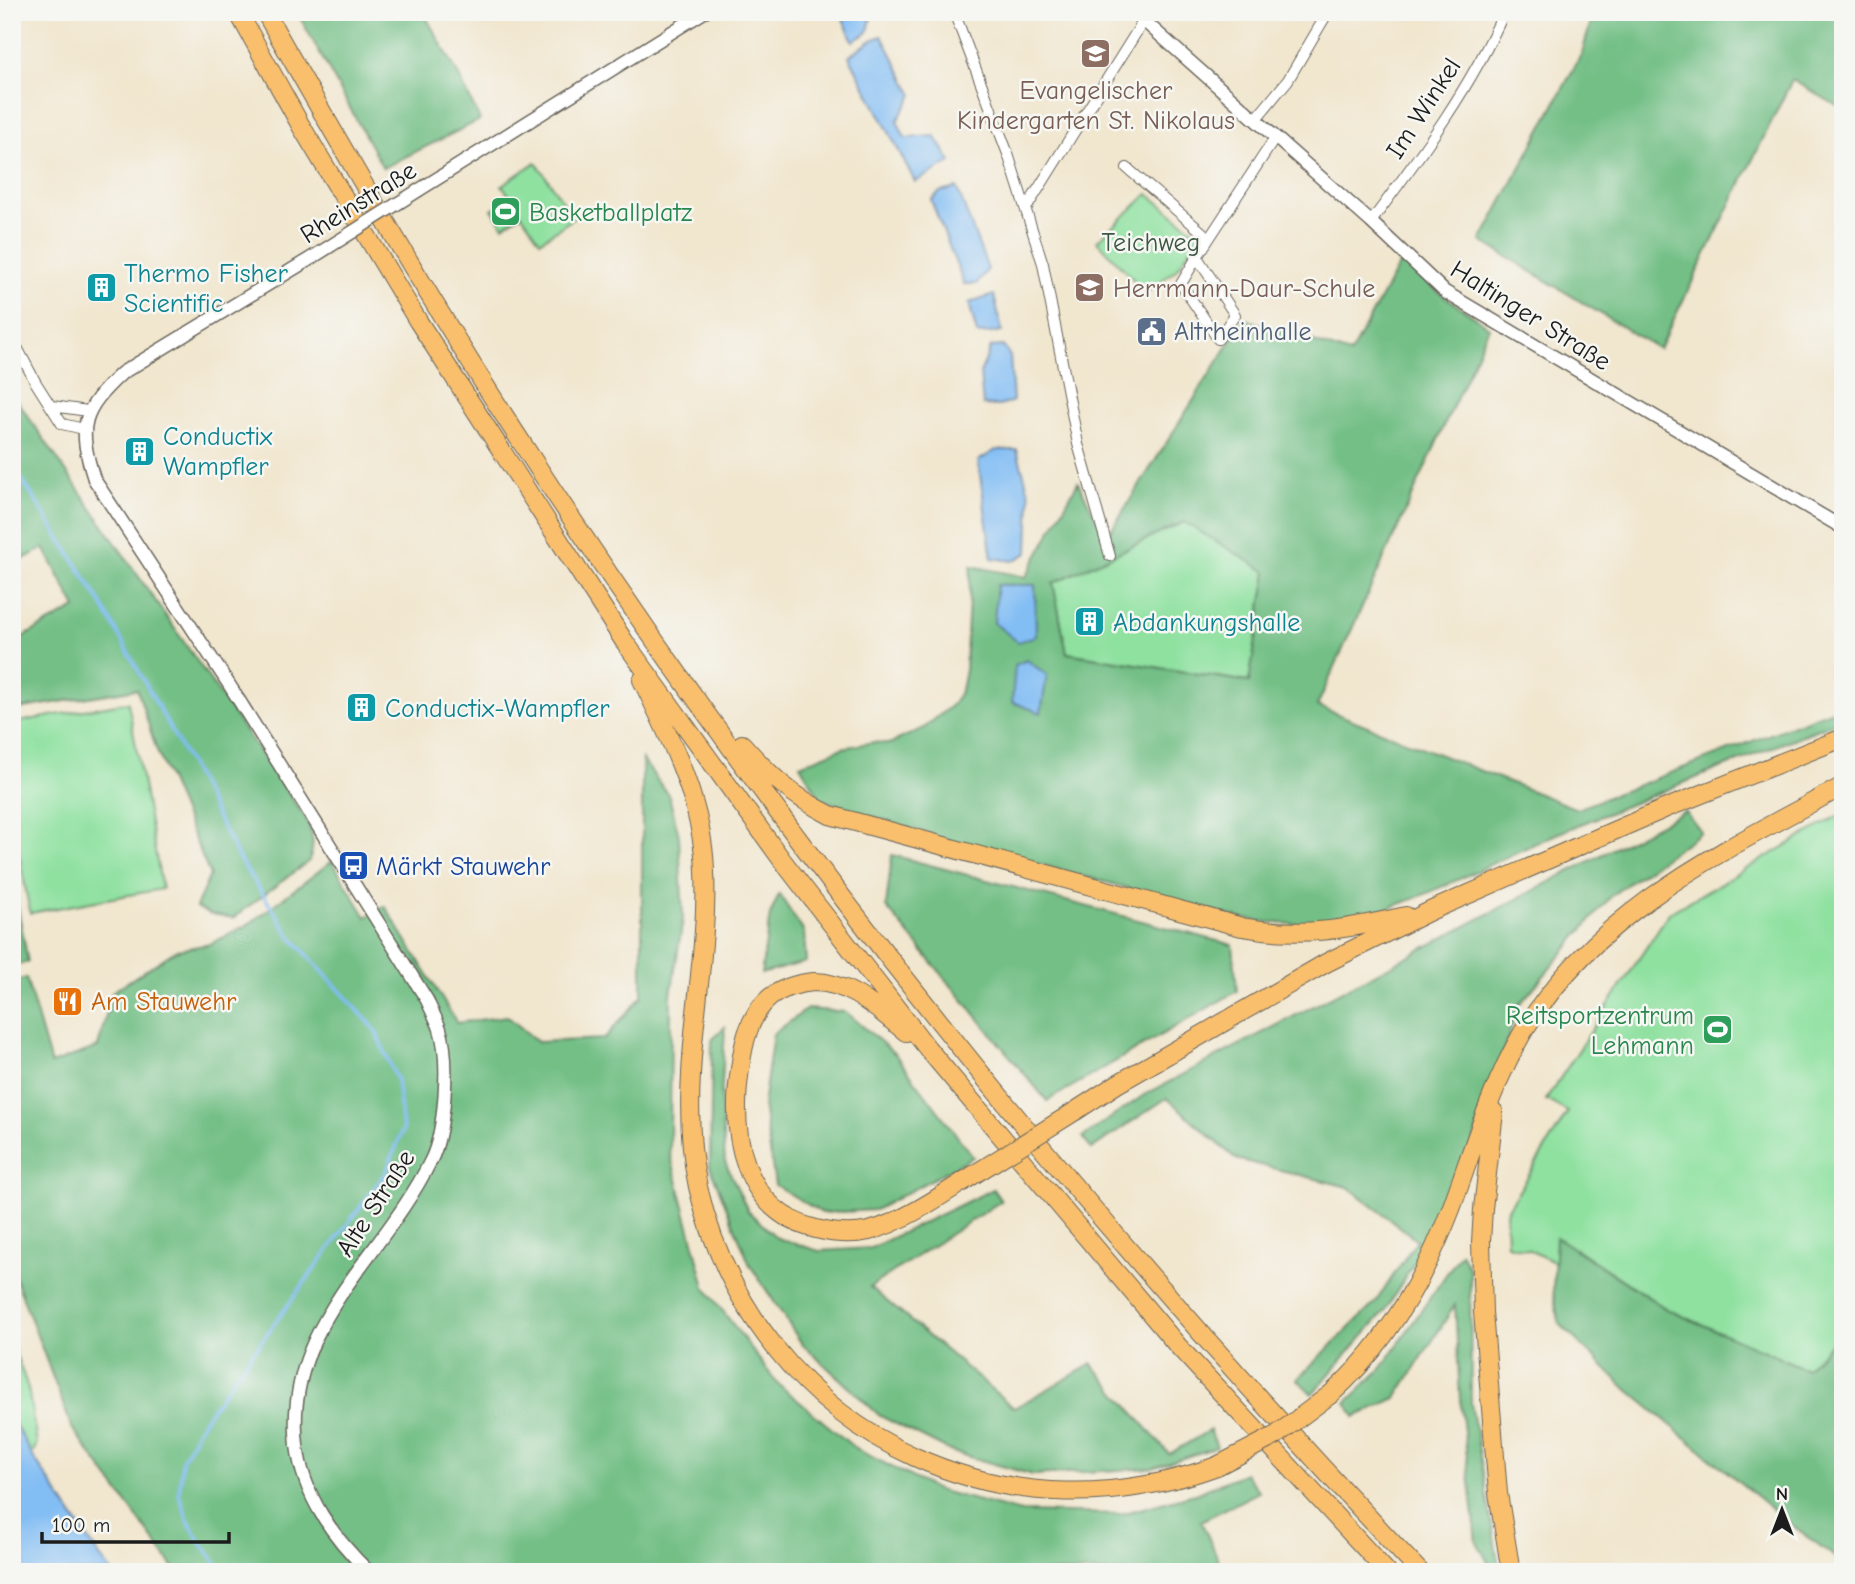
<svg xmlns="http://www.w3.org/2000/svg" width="1855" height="1584" viewBox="0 0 1855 1584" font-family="'Comic Neue',sans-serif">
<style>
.green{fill:#8fe1a0;stroke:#567e5e;stroke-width:2}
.forest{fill:#73bf86;stroke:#486e51;stroke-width:2;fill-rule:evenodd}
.water{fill:#82bdf4;stroke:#4f6c88;stroke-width:2}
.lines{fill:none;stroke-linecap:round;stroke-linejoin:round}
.stream{stroke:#82bdf4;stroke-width:3.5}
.minor-casing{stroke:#67635a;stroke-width:12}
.tertiary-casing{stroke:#67635a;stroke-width:15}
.motorway-casing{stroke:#67635a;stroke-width:20}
.minor{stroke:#fff;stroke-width:10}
.tertiary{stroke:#fff;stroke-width:12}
.motorway{stroke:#f9bf6d;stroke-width:18}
.tertiary-bridge-casing{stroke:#67635a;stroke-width:15;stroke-linecap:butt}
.motorway-bridge-casing{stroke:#67635a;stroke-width:20;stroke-linecap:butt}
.tertiary-bridge{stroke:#fff;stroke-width:12}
.motorway-bridge{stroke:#f9bf6d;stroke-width:18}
.labels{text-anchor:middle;stroke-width:5;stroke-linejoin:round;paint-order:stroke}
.education-label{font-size:26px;fill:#785e54;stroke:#f6f6f2}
.street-label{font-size:26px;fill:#1c1c1c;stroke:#f6f6f2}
.leisure-label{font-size:26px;fill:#27864d;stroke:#f6f6f2;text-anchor:start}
.park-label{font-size:26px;fill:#3e5744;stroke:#f6f6f2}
.culture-label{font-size:26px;fill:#0d838f;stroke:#f6f6f2;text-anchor:start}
.service-label{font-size:26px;fill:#4e5e75;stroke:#f6f6f2;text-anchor:start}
.transit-label{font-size:26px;fill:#164399;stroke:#f6f6f2;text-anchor:start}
.food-label{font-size:26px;fill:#c56008;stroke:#f6f6f2;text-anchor:start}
</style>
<rect width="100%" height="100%" fill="#f6f6f2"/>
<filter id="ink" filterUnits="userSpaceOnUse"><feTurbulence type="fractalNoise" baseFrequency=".0143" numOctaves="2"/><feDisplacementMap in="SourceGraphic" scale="14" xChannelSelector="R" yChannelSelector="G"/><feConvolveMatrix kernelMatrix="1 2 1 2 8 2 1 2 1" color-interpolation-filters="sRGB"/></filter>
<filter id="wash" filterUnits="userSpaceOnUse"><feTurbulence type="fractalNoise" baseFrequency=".00686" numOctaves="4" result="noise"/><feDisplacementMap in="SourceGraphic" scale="28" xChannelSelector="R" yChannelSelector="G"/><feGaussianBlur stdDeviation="1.57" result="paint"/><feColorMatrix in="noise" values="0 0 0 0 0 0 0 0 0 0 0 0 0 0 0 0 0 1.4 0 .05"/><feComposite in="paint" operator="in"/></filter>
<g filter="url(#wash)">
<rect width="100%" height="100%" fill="#f1e6ce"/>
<!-- green -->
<path class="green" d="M536,162L574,218L540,241L502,185Z
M1148,194L1199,235L1178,268L1146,293L1097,241Z
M509,198L520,215L503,226L492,209Z
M1184,522L1267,572L1249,682L1067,653L1053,583Z
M128,702L162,889L30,913L12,815V723Z
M1843,813V1331L1806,1369L1668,1310L1576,1249L1560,1265L1529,1250L1507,1245L1506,1212L1568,1112L1546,1100L1669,913Z
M12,1343L28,1388L37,1443L32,1455L12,1419Z"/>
<!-- forest -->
<path class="forest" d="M297,12H423L456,70L480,120L383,168Z
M1594,12H1843V109L1792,80L1659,349L1481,241L1582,53Z
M1401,261L1440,293L1489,327L1317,706L1577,809L1843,706V719C1749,757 1655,794 1561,832C1478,867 1395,921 1302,924C1281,925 1260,921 1239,918L945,839L847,809L820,798L800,765L842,748L874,742L889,744L924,728L953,704L961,690L965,670L971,566L1026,577L1078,482L1106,538L1245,319L1350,354ZM1184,522L1267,572L1249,682L1067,653L1053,583Z
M12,393L306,819C313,835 315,845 309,861L233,918L210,914L196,907L210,875L157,751L137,689L12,710V639H19L76,608L44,548L12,565Z
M642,759L669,796L679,836L683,919L671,995L670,1153L705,1287L777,1383L856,1449L937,1490L1021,1512L1121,1514L1195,1494L1245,1473L1259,1492L1201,1521L1224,1572H177L72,1428L12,1269V982L26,978L51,1064L98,1047L112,992L177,950L210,944L248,925L332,861L366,917L385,906L457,1023L507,1016L538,1042L604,1039L642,996Z
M1685,811L1701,832L1612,895L1519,1005L1455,1194L1385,1311L1312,1394L1297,1379L1375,1303L1417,1240L1348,1187L1236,1159L1167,1098L1091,1149L1083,1137L1144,1095Z
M892,855L1233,945L1237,991L1047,1101L886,907Z
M12,875L28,962L12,967Z
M779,894L804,932L806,962L761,974L770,915Z
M807,1009L846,1012L895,1054L973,1157L875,1210L822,1213L775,1185L763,1105L773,1034Z
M725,1027L721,1103L725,1162L748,1211L777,1238L819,1251L871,1248L993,1189L1001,1201L870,1287L1014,1408L1092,1364L1169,1454L1210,1430L1217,1447L1153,1468L1033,1475L952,1452L880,1416L802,1344L750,1265L710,1167L712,1040Z
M1556,1237L1668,1310L1806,1369L1843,1331V1563L1784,1519L1621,1384L1559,1323L1553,1292Z
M1461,1253L1470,1270L1471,1403L1500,1572H1493L1477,1542L1460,1398L1455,1305L1396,1398L1355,1417L1346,1403L1381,1369Z"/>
<!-- water -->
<path class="water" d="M840,12H868L871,18L868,32L853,41Z
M882,36L913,95L897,121L905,138L935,136L951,162L915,182L849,56L872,40Z
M957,188L988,269L977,284H964L931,200L940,192Z
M994,295L1002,332L977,334L969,303Z
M1003,346L1010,356L1013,401L999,406L983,405L980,373L991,347Z
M996,450H1017L1030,496L1028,553L1013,561L992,558L978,461Z
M997,585H1035L1036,636L1018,642L994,623Z
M1027,660L1047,675L1041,713L1012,702L1015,665Z
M12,1419L32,1455L100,1557L112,1572H12Z"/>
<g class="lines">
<!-- stream -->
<path class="stream" d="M12,464L100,601L187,759L239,859L292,938L374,1028L397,1080L403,1129L386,1172L204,1419L182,1460L179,1494L188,1521L201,1543L223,1572"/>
</g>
</g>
<g filter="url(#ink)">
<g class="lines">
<defs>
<path id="minor" d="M954,12L1008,154L1043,264L1078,444L1110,556
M1255,120L1288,80L1328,12
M1127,168L1209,238
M1027,207L1144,20
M1371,222C1420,156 1471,88 1504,12
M1197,257L1181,284L1218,339L1235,315L1197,257L1275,138
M12,338L36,383L62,424L84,429
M52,406L88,411"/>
<path id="tertiary" d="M1134,12L1371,222L1445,292L1843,528
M419,190L704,12
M313,257L122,373C82,410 77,426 94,479L230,686L427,1000C431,1010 437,1020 440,1029C450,1060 445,1132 431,1160C383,1259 283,1325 297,1445C303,1496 333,1537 369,1572"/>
<path id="motorway" d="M238,12L301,126L418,321L624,641L782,860L928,1049L1178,1346L1387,1572
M265,12C350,162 436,312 531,457C791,857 1091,1226 1420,1572
M642,680C671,740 703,803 705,871C708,939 694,1007 691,1074C689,1111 690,1151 698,1187C725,1305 805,1408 915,1457C1012,1501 1117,1502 1217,1466
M742,744C771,777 791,795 830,815L1242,927C1303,938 1346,929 1406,916
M906,1032C880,1012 851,982 814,982C798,983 778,989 766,1001C748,1019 743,1046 740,1069C730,1135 743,1211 816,1229C832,1233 852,1235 869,1231C901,1223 939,1197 967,1179
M1077,1110L1117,1084L1326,963L1430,911L1664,809L1843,738
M1494,1112L1483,1209L1481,1242L1483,1312L1498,1493L1511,1572
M1331,1394C1387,1344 1424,1279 1451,1209C1473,1149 1491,1087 1523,1032C1598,909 1721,852 1843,786"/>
</defs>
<!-- minor casing -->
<use href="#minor" class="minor-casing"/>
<!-- tertiary casing -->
<use href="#tertiary" class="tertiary-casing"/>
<!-- motorway casing -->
<use href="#motorway" class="motorway-casing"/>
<!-- minor -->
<use href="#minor" class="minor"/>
<!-- tertiary -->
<use href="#tertiary" class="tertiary"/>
<!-- motorway -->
<use href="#motorway" class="motorway"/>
<defs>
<path id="tertiary-bridge" d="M313,257L419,190"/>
<path id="motorway-bridge" d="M967,1179L1077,1110
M1217,1466L1275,1436L1331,1394"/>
</defs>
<!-- tertiary-bridge casing -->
<use href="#tertiary-bridge" class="tertiary-bridge-casing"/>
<!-- motorway-bridge casing -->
<use href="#motorway-bridge" class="motorway-bridge-casing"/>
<!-- tertiary-bridge -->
<use href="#tertiary-bridge" class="tertiary-bridge"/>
<!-- motorway-bridge -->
<use href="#motorway-bridge" class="motorway-bridge"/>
</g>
</g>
<!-- icons -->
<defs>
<symbol id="school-square" viewBox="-11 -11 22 22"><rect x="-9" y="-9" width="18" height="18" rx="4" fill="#8d6e63" stroke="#f6f6f2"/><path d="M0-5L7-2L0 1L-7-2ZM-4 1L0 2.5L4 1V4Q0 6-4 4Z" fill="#fff"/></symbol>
<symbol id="stadium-square" viewBox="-11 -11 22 22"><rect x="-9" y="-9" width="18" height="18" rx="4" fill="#2e9e5b" stroke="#f6f6f2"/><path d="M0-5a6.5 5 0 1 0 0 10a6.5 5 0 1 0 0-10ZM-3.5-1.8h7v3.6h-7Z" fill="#fff"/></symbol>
<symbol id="building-square" viewBox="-11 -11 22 22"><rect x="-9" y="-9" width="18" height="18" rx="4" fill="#0f9aa8" stroke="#f6f6f2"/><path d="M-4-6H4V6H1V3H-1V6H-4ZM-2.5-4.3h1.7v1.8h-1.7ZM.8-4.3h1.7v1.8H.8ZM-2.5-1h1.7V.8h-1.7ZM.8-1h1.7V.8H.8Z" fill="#fff"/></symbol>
<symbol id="civic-square" viewBox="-11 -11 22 22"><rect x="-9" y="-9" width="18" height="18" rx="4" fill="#5c6f8a" stroke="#f6f6f2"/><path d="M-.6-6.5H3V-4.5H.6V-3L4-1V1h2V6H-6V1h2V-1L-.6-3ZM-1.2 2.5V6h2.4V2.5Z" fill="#fff"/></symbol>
<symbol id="bus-square" viewBox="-11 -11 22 22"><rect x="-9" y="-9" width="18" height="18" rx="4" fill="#1a4fb4" stroke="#f6f6f2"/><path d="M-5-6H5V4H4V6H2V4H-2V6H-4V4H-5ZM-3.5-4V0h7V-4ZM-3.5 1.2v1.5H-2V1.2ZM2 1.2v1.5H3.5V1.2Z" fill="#fff"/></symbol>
<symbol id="restaurant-square" viewBox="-11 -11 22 22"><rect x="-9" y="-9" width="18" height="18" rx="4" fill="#e8710a" stroke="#f6f6f2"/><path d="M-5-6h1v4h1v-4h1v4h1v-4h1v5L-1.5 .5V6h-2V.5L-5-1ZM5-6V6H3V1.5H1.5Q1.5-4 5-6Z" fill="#fff"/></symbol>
</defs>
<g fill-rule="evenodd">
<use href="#school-square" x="1078" y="36" width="35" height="35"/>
<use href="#stadium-square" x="488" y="194" width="35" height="35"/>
<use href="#building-square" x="84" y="270" width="35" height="35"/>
<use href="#school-square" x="1072" y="270" width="35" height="35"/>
<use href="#civic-square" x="1134" y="314" width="35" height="35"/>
<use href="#building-square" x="122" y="434" width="35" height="35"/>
<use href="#building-square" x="1072" y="604" width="35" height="35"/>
<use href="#building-square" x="344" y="690" width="35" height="35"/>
<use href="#bus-square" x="336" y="848" width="35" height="35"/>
<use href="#restaurant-square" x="50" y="984" width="35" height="35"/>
<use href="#stadium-square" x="1700" y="1012" width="35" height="35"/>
</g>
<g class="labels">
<!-- education labels -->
<g class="education-label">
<text x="1096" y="99">Evangelischer<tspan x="1096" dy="30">Kindergarten St. Nikolaus</tspan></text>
<text x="1113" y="297" text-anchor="start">Herrmann-Daur-Schule</text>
</g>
<!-- street labels -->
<g class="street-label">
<text transform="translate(1423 108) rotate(-57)" y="9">Im Winkel</text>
<text transform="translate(358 202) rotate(-32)" y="9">Rheinstraße</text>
<text transform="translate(1531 315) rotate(32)" y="9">Haltinger Straße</text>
<text transform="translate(375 1203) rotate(-57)" y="9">Alte Straße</text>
</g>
<!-- leisure labels -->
<g class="leisure-label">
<text x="529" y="221">Basketballplatz</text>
<text x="1694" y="1024" text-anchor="end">Reitsportzentrum<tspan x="1694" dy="30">Lehmann</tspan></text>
</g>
<!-- park labels -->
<g class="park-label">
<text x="1151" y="251">Teichweg</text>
</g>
<!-- culture labels -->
<g class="culture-label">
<text x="124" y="282">Thermo Fisher<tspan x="124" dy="30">Scientific</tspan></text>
<text x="163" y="445">Conductix<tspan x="163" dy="30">Wampfler</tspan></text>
<text x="1113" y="631">Abdankungshalle</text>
<text x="385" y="717">Conductix-Wampfler</text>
</g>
<!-- service labels -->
<g class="service-label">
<text x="1174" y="340">Altrheinhalle</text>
</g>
<!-- transit labels -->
<g class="transit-label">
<text x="376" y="875">Märkt Stauwehr</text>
</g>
<!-- food labels -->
<g class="food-label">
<text x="91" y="1010">Am Stauwehr</text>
</g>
</g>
<!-- margin -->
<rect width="1855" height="1584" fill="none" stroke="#f6f6f2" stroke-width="42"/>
<!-- north arrow -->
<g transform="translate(1782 1510)" stroke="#f6f6f2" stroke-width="5" paint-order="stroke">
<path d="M0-5L12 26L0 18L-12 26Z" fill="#1c1c1c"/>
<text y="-10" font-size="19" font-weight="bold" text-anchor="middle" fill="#1c1c1c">N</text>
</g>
<!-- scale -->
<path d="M42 1532v10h187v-10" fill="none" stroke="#1c1c1c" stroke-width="3.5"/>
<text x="52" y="1532" font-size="21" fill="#1c1c1c" stroke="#f6f6f2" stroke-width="5" paint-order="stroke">100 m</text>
</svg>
